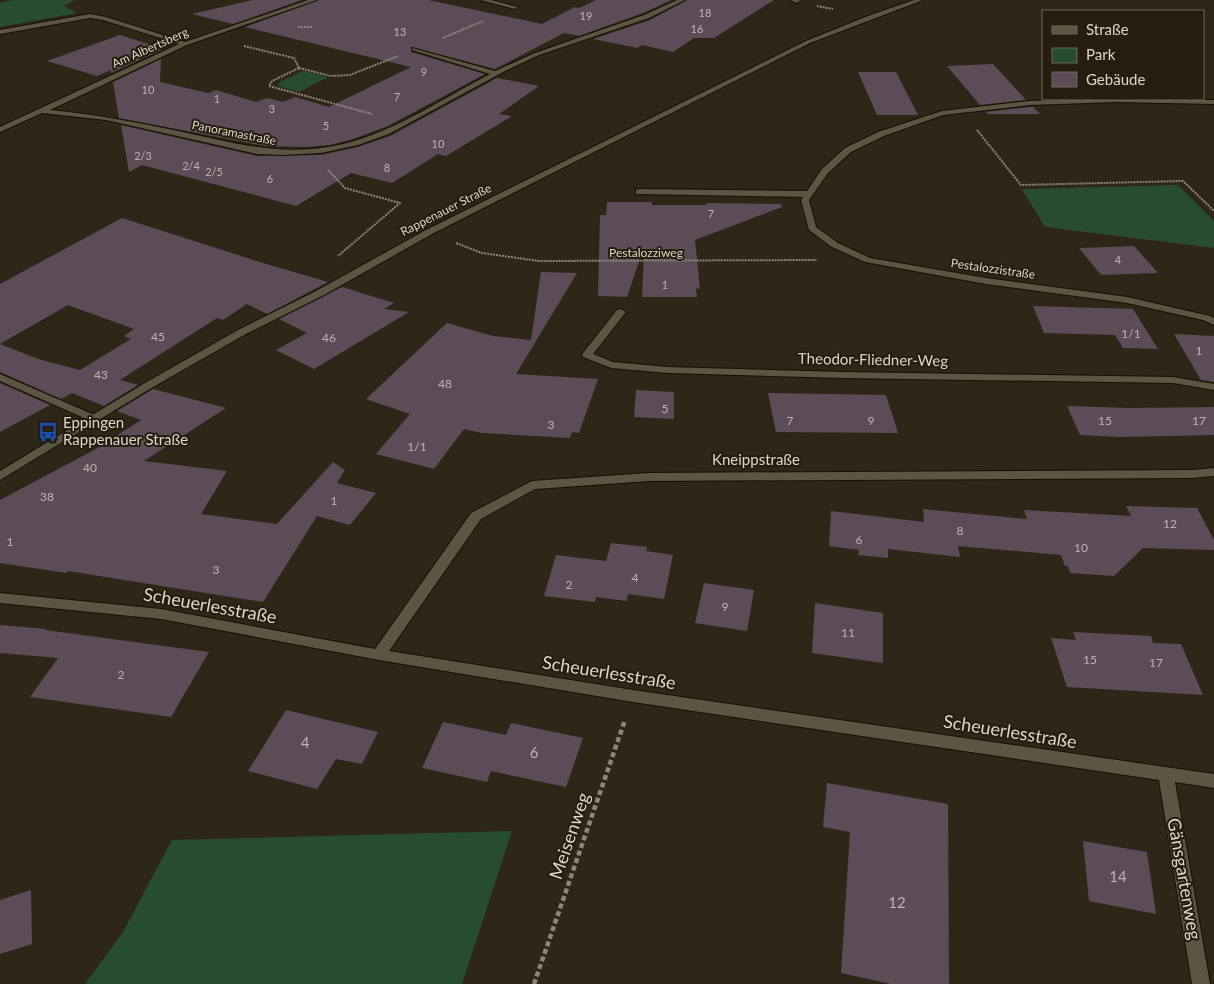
<svg xmlns="http://www.w3.org/2000/svg" width="1214" height="984" viewBox="0 0 1214 984" font-family="Lato,sans-serif">
<style>
.green{fill:#274d2e}
.building{fill:#5d4c58}
.lines{fill:none;stroke-linecap:round;stroke-linejoin:round}
.lane-casing{stroke:#171003;stroke-width:2}
.street-casing{stroke:#171003;stroke-width:2}
.secondary-casing{stroke:#171003;stroke-width:2}
.path-far1{stroke:#8d877a;stroke-width:2;stroke-dasharray:2 1;stroke-linecap:butt}
.path{stroke:#8d877a;stroke-width:4.5;stroke-dasharray:5 3;stroke-linecap:butt}
.lane{fill:#5d5543;fill-rule:evenodd}
.street{fill:#5d5543;fill-rule:evenodd}
.secondary{fill:#5d5543;fill-rule:evenodd}
.labels{text-anchor:middle;stroke-width:4;stroke-linejoin:round;paint-order:stroke}
.far-number-label{font-size:11px;fill:#bdb5b0}
.far-street-label{font-size:12px;fill:#ddd8ce;stroke:#251d0d}
.number-label{font-size:12px;fill:#bdb5b0}
.street-label{font-size:15px;fill:#ddd8ce;stroke:#251d0d}
.poi-label{font-size:15px;fill:#ddd8ce;stroke:#251d0d;text-anchor:start}
.near-number-label{font-size:15px;fill:#bdb5b0}
.near-street-label{font-size:18px;fill:#ddd8ce;stroke:#251d0d}
</style>
<rect width="100%" height="100%" fill="#2e2717"/>
<!-- green -->
<path class="green" d="M13,0H75L64,6L77,13L0,27V3Z
M303,71L328,77L299,92L278,86L280,82Z
M1178,185L1214,221V248L1045,227L1022,189Z
M512,831L462,984H85L123,932L172,840Z"/>
<!-- building -->
<path class="building" d="M253,0H302L233,24L192,14Z
M319,0H428L542,24L575,7L579,8L596,0H672L643,13L579,36L564,33L495,69L411,47V52L485,74L388,126L353,139L330,145L308,147L265,146L119,118L113,82L161,59L160,82L208,93L216,90L256,102L267,98L283,102L295,97L329,107L411,67L245,27Z
M687,0H774L714,38H694L673,52L642,45L637,48L593,39L650,20Z
M120,35L161,48V50L111,73V70L97,76L47,61Z
M993,64L1026,100L980,105L947,66Z
M858,72H896L918,115H877Z
M497,78L539,86L499,114L512,116L446,156L438,154L392,183L351,173L296,206L142,165L129,172L121,125L257,156L321,155L358,147L390,136Z
M1030,107H1033L1040,114H988L986,112Z
M607,202H652V205H706V203L781,204L782,207L695,240L700,289L696,288L697,297H642L644,253H642L627,297L598,296L600,215H606Z
M122,218L263,263L328,282L267,314L247,304L223,320L217,318L120,380L138,385L104,406L72,393L61,399L0,372V344L38,359L80,370L131,339L124,336L134,329L68,305L0,344V284Z
M1134,246L1158,273L1101,275L1079,248Z
M541,272L577,273L516,374L598,379L579,433L572,432L570,438L482,433L464,429L434,469L376,454L410,414L366,399L447,323L493,336L531,340Z
M342,287L394,303L384,309L409,312L314,369L276,350L307,333L279,319Z
M1033,306L1133,309L1158,349L1123,348L1115,335L1044,333Z
M1174,334L1214,336V382L1201,380Z
M0,383L50,405L0,432Z
M153,389L226,408L144,461L227,471L201,514L277,524L333,462L345,470L337,483L376,493L350,525L317,516L263,602L68,571L66,573L0,563V500L94,450L141,420L117,411Z
M636,390L674,392V419L634,417Z
M768,393L886,395L898,433L776,432Z
M1067,406L1129,408L1214,407V435L1120,437L1080,435Z
M1126,506L1197,508L1214,540V550L1143,548L1114,576L1070,573L1068,566H1065L1061,555L958,546L960,557L888,549V558L858,555L859,550L829,546L831,511L924,522L923,509L1027,519L1024,510L1131,516Z
M611,543L647,547L646,551L673,555L664,599L628,594L627,601L596,597L595,602L544,596L556,555L606,561Z
M704,583L754,590L747,631L695,623Z
M815,603L883,613V663L812,653Z
M0,625L46,629L45,630L209,652L171,717L30,697L58,658L0,653Z
M1073,632L1151,636L1153,643L1181,644L1203,695L1067,687L1051,638L1076,640Z
M286,710L378,732L362,764L336,759L317,789L248,771Z
M443,722L506,735L511,723L583,738L566,787L491,771L487,782L422,768Z
M827,783L948,804L949,984H891L841,973L850,832L823,827Z
M1083,841L1147,852L1156,914L1089,901Z
M31,890L32,944L0,954V900Z"/>
<g class="lines">
<defs>
<path id="lane" d="M639,189L809,191L813,194L809,197L636,194V190Z
M0,374L99,417L101,419L95,422L91,421L0,381Z"/>
<path id="street" d="M308,0H317L187,45L50,110C94,114 135,122 178,131C240,144 289,160 354,141C402,127 445,97 490,74L412,50V48L495,71L535,53L644,15L677,0H685L649,18L539,55L507,70L389,134L358,145L321,153L283,155L257,154L106,120L42,113L0,132V127L179,44L103,20L90,18L0,34V30L90,14L106,17L185,42Z
M480,0H491L518,7L515,9Z
M790,0H799L800,1L797,3Z
M1088,99L1214,100V104L1116,102L1030,105L943,115L884,136L851,152L828,173L809,200L816,227L838,243L870,258L986,278L1127,297L1210,316L1214,318V325L1203,320L1127,303L986,284L865,262L832,247L809,230L801,200L822,169L845,148L878,132L942,111L1030,101Z
M621,309L626,312L593,354L613,362L668,367L843,372L1173,377L1214,384V390L1173,383L843,378L668,373L611,368L583,357L582,355L583,353L617,310Z
M1214,468V476L1192,478L649,481L535,489L481,519L389,651L633,690L1214,774V788L1175,782L1210,984H1192L1159,780L633,702L379,660L161,619L0,603V593L161,609L375,649L471,513L532,481L649,473L1192,470Z"/>
<path id="secondary" d="M914,0H923L810,43L432,234L324,295L246,334L153,387L0,480V471L145,383L238,330L316,291L426,230L806,41L868,16Z"/>
</defs>
<!-- lane casing -->
<use href="#lane" class="lane-casing"/>
<!-- street casing -->
<use href="#street" class="street-casing"/>
<!-- secondary casing -->
<use href="#secondary" class="secondary-casing"/>
<!-- path-far1 -->
<path class="path-far1" d="M817,6L833,9
M298,27H312
M443,38L483,21
M244,46L294,58L299,68L331,76L350,75L398,56
M299,68L272,81L269,86L372,114
M977,130L1021,185L1183,181L1214,211
M328,170L345,188L400,203L338,256
M456,243L482,253L539,261L817,260"/>
<!-- path -->
<path class="path" d="M534,984L625,720"/>
<!-- lane -->
<use href="#lane" class="lane"/>
<!-- street -->
<use href="#street" class="street"/>
<!-- secondary -->
<use href="#secondary" class="secondary"/>
</g>
<!-- icons -->
<defs>
<symbol id="bus-bare" viewBox="-9 -9 18 18"><path d="M-5-6H5V4H4V6H2V4H-2V6H-4V4H-5ZM-3.5-4V0h7V-4ZM-3.5 1.2v1.5H-2V1.2ZM2 1.2v1.5H3.5V1.2Z" fill="#1a4fb4" stroke="#251d0d" stroke-width="2.5" paint-order="stroke"/></symbol>
</defs>
<g fill-rule="evenodd">
<use href="#bus-bare" x="34" y="418" width="28" height="28"/>
</g>
<g class="labels">
<!-- far-number labels -->
<g class="far-number-label">
<text x="705" y="17">18</text>
<text x="586" y="20">19</text>
<text x="697" y="33">16</text>
<text x="400" y="36">13</text>
<text x="424" y="76">9</text>
<text x="148" y="94">10</text>
<text x="397" y="101">7</text>
<text x="217" y="103">1</text>
<text x="272" y="113">3</text>
<text x="326" y="130">5</text>
<text x="438" y="148">10</text>
<text x="143" y="160">2/3</text>
<text x="191" y="170">2/4</text>
<text x="387" y="172">8</text>
<text x="214" y="176">2/5</text>
<text x="270" y="183">6</text>
<text x="711" y="218">7</text>
<text x="1118" y="264">4</text>
<text x="665" y="289">1</text>
</g>
<!-- far-street labels -->
<g class="far-street-label">
<text transform="translate(150 48) rotate(-24)" y="4">Am Albertsberg</text>
<text transform="translate(234 133) rotate(11)" y="4">Panoramastraße</text>
<text transform="translate(446 210) rotate(-27)" y="4">Rappenauer Straße</text>
<text x="646" y="257">Pestalozziweg</text>
<text transform="translate(993 269) rotate(8)" y="4">Pestalozzistraße</text>
</g>
<!-- number labels -->
<g class="number-label">
<text x="1131" y="338">1/1</text>
<text x="158" y="341">45</text>
<text x="329" y="342">46</text>
<text x="1199" y="355">1</text>
<text x="101" y="379">43</text>
<text x="445" y="388">48</text>
<text x="665" y="413">5</text>
<text x="790" y="425">7</text>
<text x="871" y="425">9</text>
<text x="1105" y="425">15</text>
<text x="1199" y="425">17</text>
<text x="551" y="429">3</text>
<text x="417" y="451">1/1</text>
<text x="90" y="472">40</text>
<text x="47" y="501">38</text>
<text x="334" y="505">1</text>
<text x="1170" y="528">12</text>
<text x="960" y="535">8</text>
<text x="859" y="544">6</text>
<text x="10" y="546">1</text>
<text x="1081" y="552">10</text>
<text x="216" y="574">3</text>
<text x="635" y="582">4</text>
<text x="569" y="589">2</text>
<text x="725" y="611">9</text>
<text x="848" y="637">11</text>
<text x="1090" y="664">15</text>
<text x="1156" y="667">17</text>
<text x="121" y="679">2</text>
</g>
<!-- street labels -->
<g class="street-label">
<text transform="translate(873 360) rotate(1)" y="5">Theodor-Fliedner-Weg</text>
<text x="756" y="465">Kneippstraße</text>
</g>
<!-- poi labels -->
<g class="poi-label">
<text x="63" y="428">Eppingen<tspan x="63" dy="17">Rappenauer Straße</tspan></text>
</g>
<!-- near-number labels -->
<g class="near-number-label">
<text x="305" y="748">4</text>
<text x="534" y="758">6</text>
<text x="1118" y="882">14</text>
<text x="897" y="908">12</text>
</g>
<!-- near-street labels -->
<g class="near-street-label">
<text transform="translate(210 606) rotate(10)" y="6">Scheuerlesstraße</text>
<text transform="translate(609 673) rotate(9)" y="6">Scheuerlesstraße</text>
<text transform="translate(1010 732) rotate(9)" y="6">Scheuerlesstraße</text>
<text transform="translate(570 836) rotate(-71)" y="6">Meisenweg</text>
<text transform="translate(1184 879) rotate(80)" y="6">Gänsgartenweg</text>
</g>
</g>
<!-- legend -->
<rect x="1042" y="10" width="162" height="90" fill="#251d0d" stroke="#6f685a"/>
<rect x="1052" y="26" width="25" height="8" fill="#5d5543" stroke="#6f685a"/>
<text x="1086" y="35" font-size="15" fill="#ddd8ce">Straße</text>
<rect x="1052" y="48" width="25" height="15" fill="#274d2e" stroke="#6f685a"/>
<text x="1086" y="60" font-size="15" fill="#ddd8ce">Park</text>
<rect x="1052" y="72" width="25" height="15" fill="#5d4c58" stroke="#6f685a"/>
<text x="1086" y="85" font-size="15" fill="#ddd8ce">Gebäude</text>
</svg>
